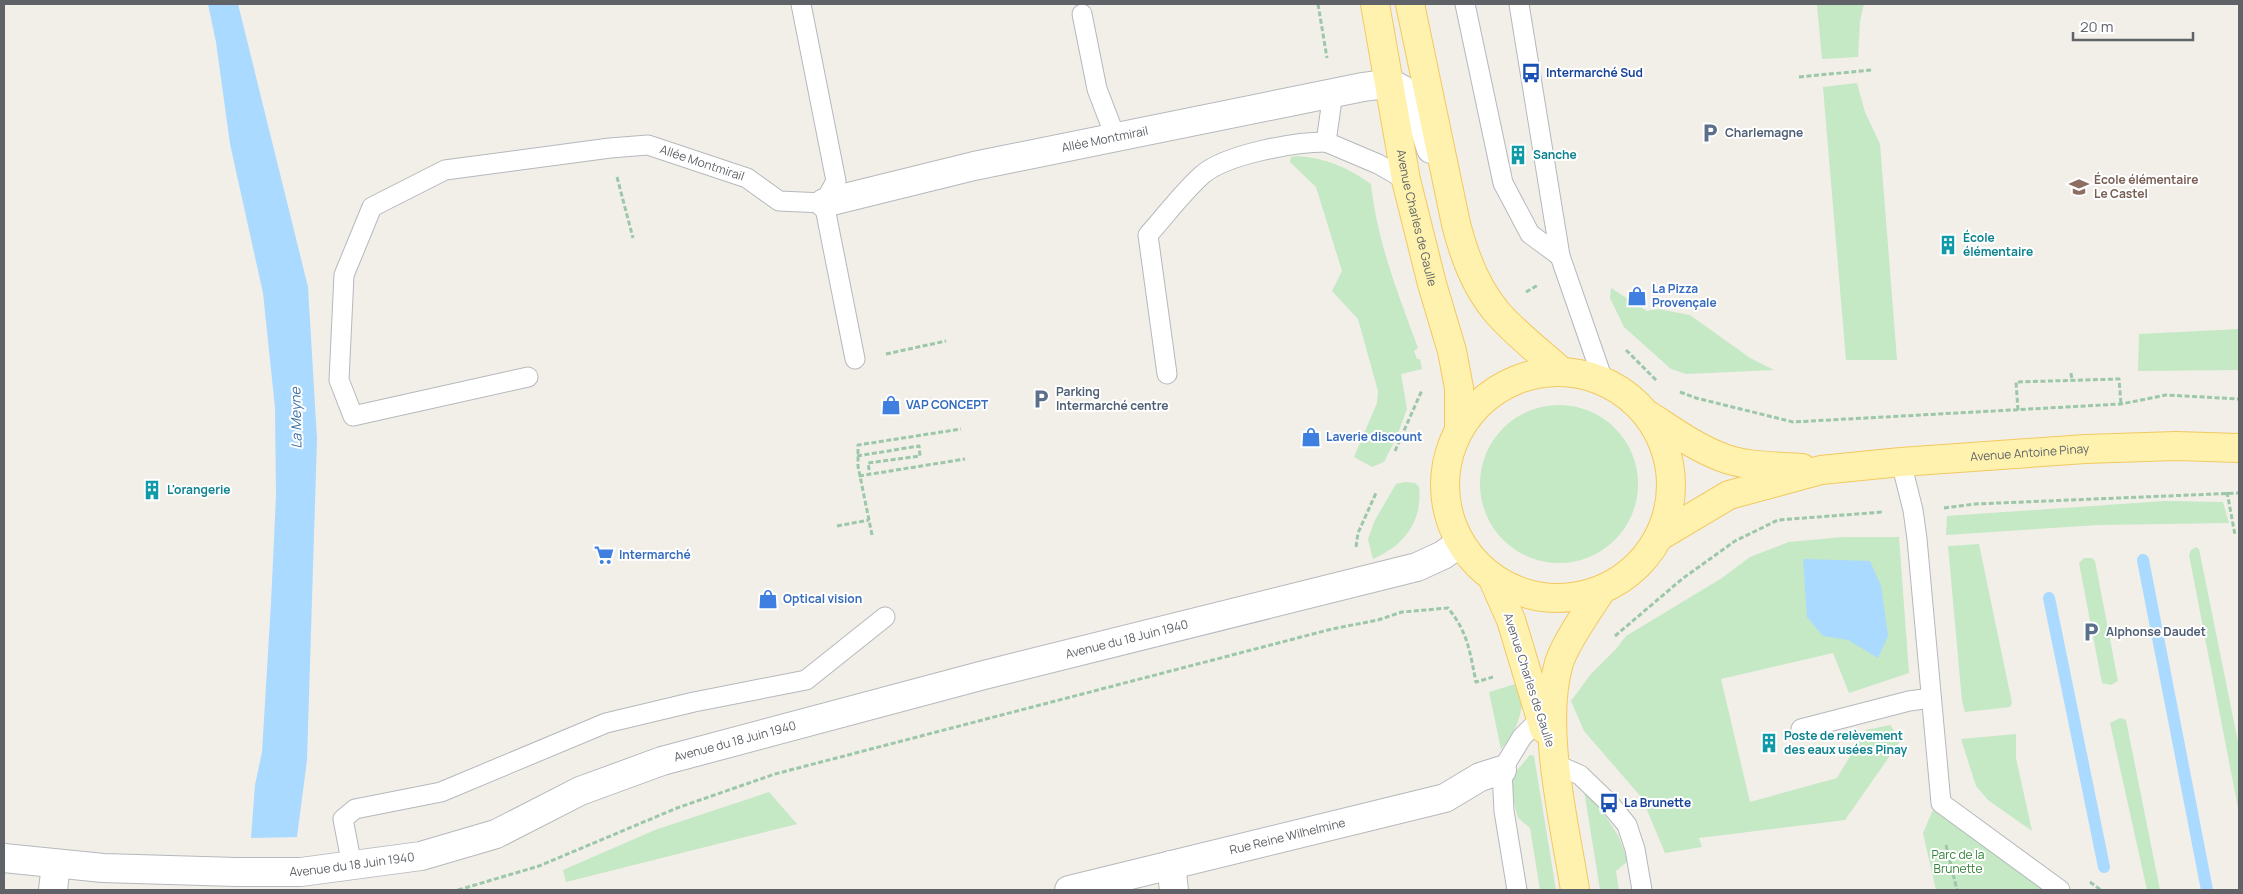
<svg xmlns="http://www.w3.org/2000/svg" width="2243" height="894" viewBox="0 0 2243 894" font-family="Manrope,sans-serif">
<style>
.green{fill:#c5e8c5}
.water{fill:#aadaff}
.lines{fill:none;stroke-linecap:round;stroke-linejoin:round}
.stream{stroke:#aadaff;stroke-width:12}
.service-casing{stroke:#b5b8bc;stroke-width:21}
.minor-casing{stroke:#b5b8bc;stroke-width:30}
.primary-casing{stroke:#f2c960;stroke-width:30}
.path{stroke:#9cc7a9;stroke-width:3;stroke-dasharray:5 2.5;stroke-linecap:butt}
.service{stroke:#fff;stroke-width:19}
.minor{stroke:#fff;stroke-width:28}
.primary{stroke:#fff2af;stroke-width:28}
.labels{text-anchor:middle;stroke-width:4;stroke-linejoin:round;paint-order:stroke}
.transit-label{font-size:12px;font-weight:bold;fill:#164399;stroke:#fff;text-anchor:start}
.service-label{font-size:12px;font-weight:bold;fill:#4e5e75;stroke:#fff;text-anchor:start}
.street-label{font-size:12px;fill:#5f6368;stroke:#fff}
.culture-label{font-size:12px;font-weight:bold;fill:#0d838f;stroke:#fff;text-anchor:start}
.education-label{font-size:12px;font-weight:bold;fill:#785e54;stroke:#fff;text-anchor:start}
.shop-label{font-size:12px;font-weight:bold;fill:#366cbe;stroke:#fff;text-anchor:start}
.park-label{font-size:12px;fill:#348238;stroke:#fff}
.water-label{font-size:14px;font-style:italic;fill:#4174aa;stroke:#fff}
</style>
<rect width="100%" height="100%" fill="#f1efe8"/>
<!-- green -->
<path class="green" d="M1817,4H1864L1860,21L1858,57L1822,59Z
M1857,83L1865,112L1880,144L1897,360H1846L1823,87Z
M1296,156C1326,158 1347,167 1371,184C1377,241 1398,294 1418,348L1414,351L1417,359H1420L1422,369L1401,374L1407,409L1397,436L1384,462L1372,467L1354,457L1377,403L1378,391L1358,319L1332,291L1342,271L1316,187L1290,162L1291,157Z
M1611,288L1647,311L1658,309L1690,315L1750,358L1774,370L1686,374L1671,369L1624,327L1610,298Z
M2239,329V370L2138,371L2139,334Z
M1480 484a79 79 0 1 1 158 0a79 79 0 1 1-158 0Z
M1405,482L1415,483L1419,487C1423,522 1403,546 1373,559L1368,539L1375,520L1396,484Z
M2165,501L2223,502L2229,523L2098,525L1946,535L1947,516Z
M1843,537H1899L1909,673L1849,693L1833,653L1721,679L1750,802L1837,778L1866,730L1890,725L1901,740L1845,820L1699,838L1702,847L1665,853L1642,798L1584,731L1571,701L1591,674L1616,649L1626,636L1722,578L1750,557L1789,542Z
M1979,544L2012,703L2010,707L1965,712L1962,701L1948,546Z
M2196,547L2199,549L2239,747V813L2189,555L2191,550Z
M2084,558H2092L2095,561L2118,681L2111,685L2102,683L2079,563Z
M1522,682C1525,708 1518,730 1501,749L1489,692Z
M2120,718L2126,720L2160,890H2147L2110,723Z
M2016,734V758L2032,831L1988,800L1976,786L1961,739Z
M1530,755L1534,756L1556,890H1540L1530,828L1518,818L1513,800V775Z
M1584,790H1589L1619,837L1628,861L1616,871L1619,890H1600Z
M769,792L797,824L566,882L563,870L655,830Z
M1933,810L2045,890H1936L1923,833Z"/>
<!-- water -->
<path class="water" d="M208,4H238L308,287L317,439L307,760L297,837L251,838L255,785L262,752L271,603L276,496L275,408L263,293L230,144L216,42Z
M1803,559L1870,561L1881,586L1888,636L1878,658L1848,640L1823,636L1807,617Z"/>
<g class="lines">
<!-- stream -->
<path class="stream" d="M2143,560L2207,890
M2049,598L2104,867"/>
<defs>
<g id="service">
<path d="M801,4L836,181L824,203L855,359"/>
<path d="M1465,4L1503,183L1530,234L1560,256"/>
<path d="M1519,4L1560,256L1602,377"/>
<path d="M1082,14L1097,89L1115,136"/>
<path d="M1333,93L1326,142L1378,164L1406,180"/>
<path d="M1167,374L1148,235C1166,215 1182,193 1202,175C1226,154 1295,142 1326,142"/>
<path id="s1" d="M528,377L353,416L339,380L344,275L372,207L445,170L610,148L648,145L747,178L779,201L824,203"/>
<path d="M1901,462L1913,510L1917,539L1941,803L2060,890"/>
<path d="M1801,729L1909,701L1931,698"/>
<path d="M1555,764L1580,775L1609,803L1627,825L1635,849L1642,890"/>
<path d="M352,866L343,819L355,809L441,792L606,723L694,702L806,680L885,617"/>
<path d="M1517,890L1504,811L1502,770L1522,737L1541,718"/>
</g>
<g id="minor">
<path id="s2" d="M824,203L974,166L1363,87C1372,86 1382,84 1391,85C1418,90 1423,127 1431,149"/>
<path id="s3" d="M4,858L103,868L236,872H301L421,856L496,834L580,791L662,761L984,675L1417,567L1443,555L1460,543"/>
<path d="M1171,865L1174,890"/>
<path d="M53,890L56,864"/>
<path id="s4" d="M1069,890L1445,798L1480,777L1502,770"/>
</g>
<g id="primary">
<path id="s5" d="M1375,4L1406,180L1432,284L1452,351L1459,388V429"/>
<path d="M1410,4L1456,224C1464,255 1475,286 1496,311C1512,331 1542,354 1562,372"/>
<circle cx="1558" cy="485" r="113"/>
<path d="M1650,416C1673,431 1695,447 1721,457C1746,467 1776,466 1802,468"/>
<path id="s6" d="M1660,536L1729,495L1821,470L1901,462L2085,449L2176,446L2239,448"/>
<path d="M1492,577L1511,620L1544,729"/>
<path d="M1575,890C1565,825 1540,727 1559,663C1565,643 1589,609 1601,591"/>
</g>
</defs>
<!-- service casing -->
<use href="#service" class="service-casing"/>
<!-- minor casing -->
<use href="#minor" class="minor-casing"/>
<!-- primary casing -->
<use href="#primary" class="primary-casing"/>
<!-- path -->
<path class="path" d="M1318,4L1327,58
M1799,77L1871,70
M617,177L633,238
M1526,292L1538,285
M1626,350L1657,381
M886,354L946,341
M2071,373L2072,380
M1680,392L1696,398L1793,422L2121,404L2166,395L2239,399
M2018,410L2016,382L2119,379L2121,404
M1395,451L1422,390
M857,456L919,446L920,456L868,463L870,475
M859,476L965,459
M2227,492L2235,535
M1944,508L1975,504L2239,493
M837,526L869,520
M872,535L858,466V445L961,429
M1356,547L1358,533L1376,493
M1615,636L1682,579L1735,541L1778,520L1883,512
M1946,845L1957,890
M2090,882L2101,890
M458,890L539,866L677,808L775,774L1332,629L1378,620L1402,612L1448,608C1468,632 1470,653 1476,682L1493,677"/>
<!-- service -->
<use href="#service" class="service"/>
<!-- minor -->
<use href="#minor" class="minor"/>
<!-- primary -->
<use href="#primary" class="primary"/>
</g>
<!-- icons -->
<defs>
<symbol id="bus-bare" viewBox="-9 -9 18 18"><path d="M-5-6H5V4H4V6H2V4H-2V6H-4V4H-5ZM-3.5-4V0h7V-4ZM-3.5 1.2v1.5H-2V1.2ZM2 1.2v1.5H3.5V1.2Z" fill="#1a4fb4" stroke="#fff" stroke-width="2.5" paint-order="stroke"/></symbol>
<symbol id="parking-bare" viewBox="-9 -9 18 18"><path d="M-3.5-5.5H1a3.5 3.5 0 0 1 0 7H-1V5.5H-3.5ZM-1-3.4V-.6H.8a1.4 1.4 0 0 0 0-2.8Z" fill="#5c6f8a" stroke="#fff" stroke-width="2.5" paint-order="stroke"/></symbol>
<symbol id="building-bare" viewBox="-9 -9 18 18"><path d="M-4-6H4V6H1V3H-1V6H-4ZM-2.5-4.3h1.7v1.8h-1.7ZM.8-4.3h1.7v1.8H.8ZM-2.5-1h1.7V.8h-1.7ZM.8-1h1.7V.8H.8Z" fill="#0f9aa8" stroke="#fff" stroke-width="2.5" paint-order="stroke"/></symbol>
<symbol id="school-bare" viewBox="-9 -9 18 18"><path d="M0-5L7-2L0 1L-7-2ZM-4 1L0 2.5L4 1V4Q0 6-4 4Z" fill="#8d6e63" stroke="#fff" stroke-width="2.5" paint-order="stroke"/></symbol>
<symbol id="shop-bare" viewBox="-9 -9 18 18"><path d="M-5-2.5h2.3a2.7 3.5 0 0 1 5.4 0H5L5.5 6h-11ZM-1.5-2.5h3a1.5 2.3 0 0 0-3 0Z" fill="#3f7fe0" stroke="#fff" stroke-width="2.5" paint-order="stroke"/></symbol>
<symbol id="supermarket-bare" viewBox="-9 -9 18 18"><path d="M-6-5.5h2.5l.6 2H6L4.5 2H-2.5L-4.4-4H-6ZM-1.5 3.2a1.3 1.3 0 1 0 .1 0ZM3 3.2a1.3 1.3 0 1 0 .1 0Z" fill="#3f7fe0" stroke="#fff" stroke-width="2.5" paint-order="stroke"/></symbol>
</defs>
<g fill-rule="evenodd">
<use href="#bus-bare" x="1517" y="59" width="28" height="28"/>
<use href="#parking-bare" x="1696" y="119" width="28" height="28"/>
<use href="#building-bare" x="1504" y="141" width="28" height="28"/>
<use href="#school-bare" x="2065" y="173" width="28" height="28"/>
<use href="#building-bare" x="1934" y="231" width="28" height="28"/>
<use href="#shop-bare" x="1623" y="282" width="28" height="28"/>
<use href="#parking-bare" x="1027" y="385" width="28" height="28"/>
<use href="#shop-bare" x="877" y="391" width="28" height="28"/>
<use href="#shop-bare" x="1297" y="423" width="28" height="28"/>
<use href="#building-bare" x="138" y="476" width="28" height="28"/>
<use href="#supermarket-bare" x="590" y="541" width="28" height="28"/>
<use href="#shop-bare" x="754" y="585" width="28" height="28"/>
<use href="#parking-bare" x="2077" y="618" width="28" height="28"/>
<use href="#building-bare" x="1755" y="729" width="28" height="28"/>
<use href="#bus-bare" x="1595" y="789" width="28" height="28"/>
</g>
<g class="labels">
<!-- transit labels -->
<g class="transit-label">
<text x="1546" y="77">Intermarché Sud</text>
<text x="1624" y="807">La Brunette</text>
</g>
<!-- service labels -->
<g class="service-label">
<text x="1725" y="137">Charlemagne</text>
<text x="1056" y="396">Parking<tspan x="1056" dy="14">Intermarché centre</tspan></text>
<text x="2106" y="636">Alphonse Daudet</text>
</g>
<!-- street labels -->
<g class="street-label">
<text dy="4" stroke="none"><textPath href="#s2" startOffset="288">Allée Montmirail</textPath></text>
<text dy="4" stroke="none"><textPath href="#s1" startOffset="740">Allée Montmirail</textPath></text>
<text dy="4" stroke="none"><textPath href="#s5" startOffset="218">Avenue Charles de Gaulle</textPath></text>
<text dy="4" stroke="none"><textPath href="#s6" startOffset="385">Avenue Antoine Pinay</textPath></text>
<text dy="4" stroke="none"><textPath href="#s3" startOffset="1159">Avenue du 18 Juin 1940</textPath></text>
<text transform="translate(1529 680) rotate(72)" y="4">Avenue Charles de Gaulle</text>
<text dy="4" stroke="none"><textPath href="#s3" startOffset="754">Avenue du 18 Juin 1940</textPath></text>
<text dy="4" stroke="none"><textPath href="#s4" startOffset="225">Rue Reine Wilhelmine</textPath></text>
<text dy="4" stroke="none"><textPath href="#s3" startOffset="349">Avenue du 18 Juin 1940</textPath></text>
</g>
<!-- culture labels -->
<g class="culture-label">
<text x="1533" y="159">Sanche</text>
<text x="1963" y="242">École<tspan x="1963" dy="14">élémentaire</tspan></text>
<text x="167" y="494">L'orangerie</text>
<text x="1784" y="740">Poste de relèvement<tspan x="1784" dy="14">des eaux usées Pinay</tspan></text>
</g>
<!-- education labels -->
<g class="education-label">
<text x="2094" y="184">École élémentaire<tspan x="2094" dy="14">Le Castel</tspan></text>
</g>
<!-- shop labels -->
<g class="shop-label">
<text x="1652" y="293">La Pizza<tspan x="1652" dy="14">Provençale</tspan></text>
<text x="906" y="409">VAP CONCEPT</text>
<text x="1326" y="441">Laverie discount</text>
<text x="619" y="559">Intermarché</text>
<text x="783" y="603">Optical vision</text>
</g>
<!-- park labels -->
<g class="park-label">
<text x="1958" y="859">Parc de la<tspan x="1958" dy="14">Brunette</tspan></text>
</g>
<!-- water labels -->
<g class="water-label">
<text transform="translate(296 418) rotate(-91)" y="5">La Meyne</text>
</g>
</g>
<!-- border -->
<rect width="2243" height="894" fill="none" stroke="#5f6368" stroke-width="10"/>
<!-- scale -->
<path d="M2073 32v8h120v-8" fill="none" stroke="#5f6368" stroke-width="2.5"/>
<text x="2080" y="32" font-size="15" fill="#5f6368" stroke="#ffffff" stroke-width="4" paint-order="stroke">20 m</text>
</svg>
